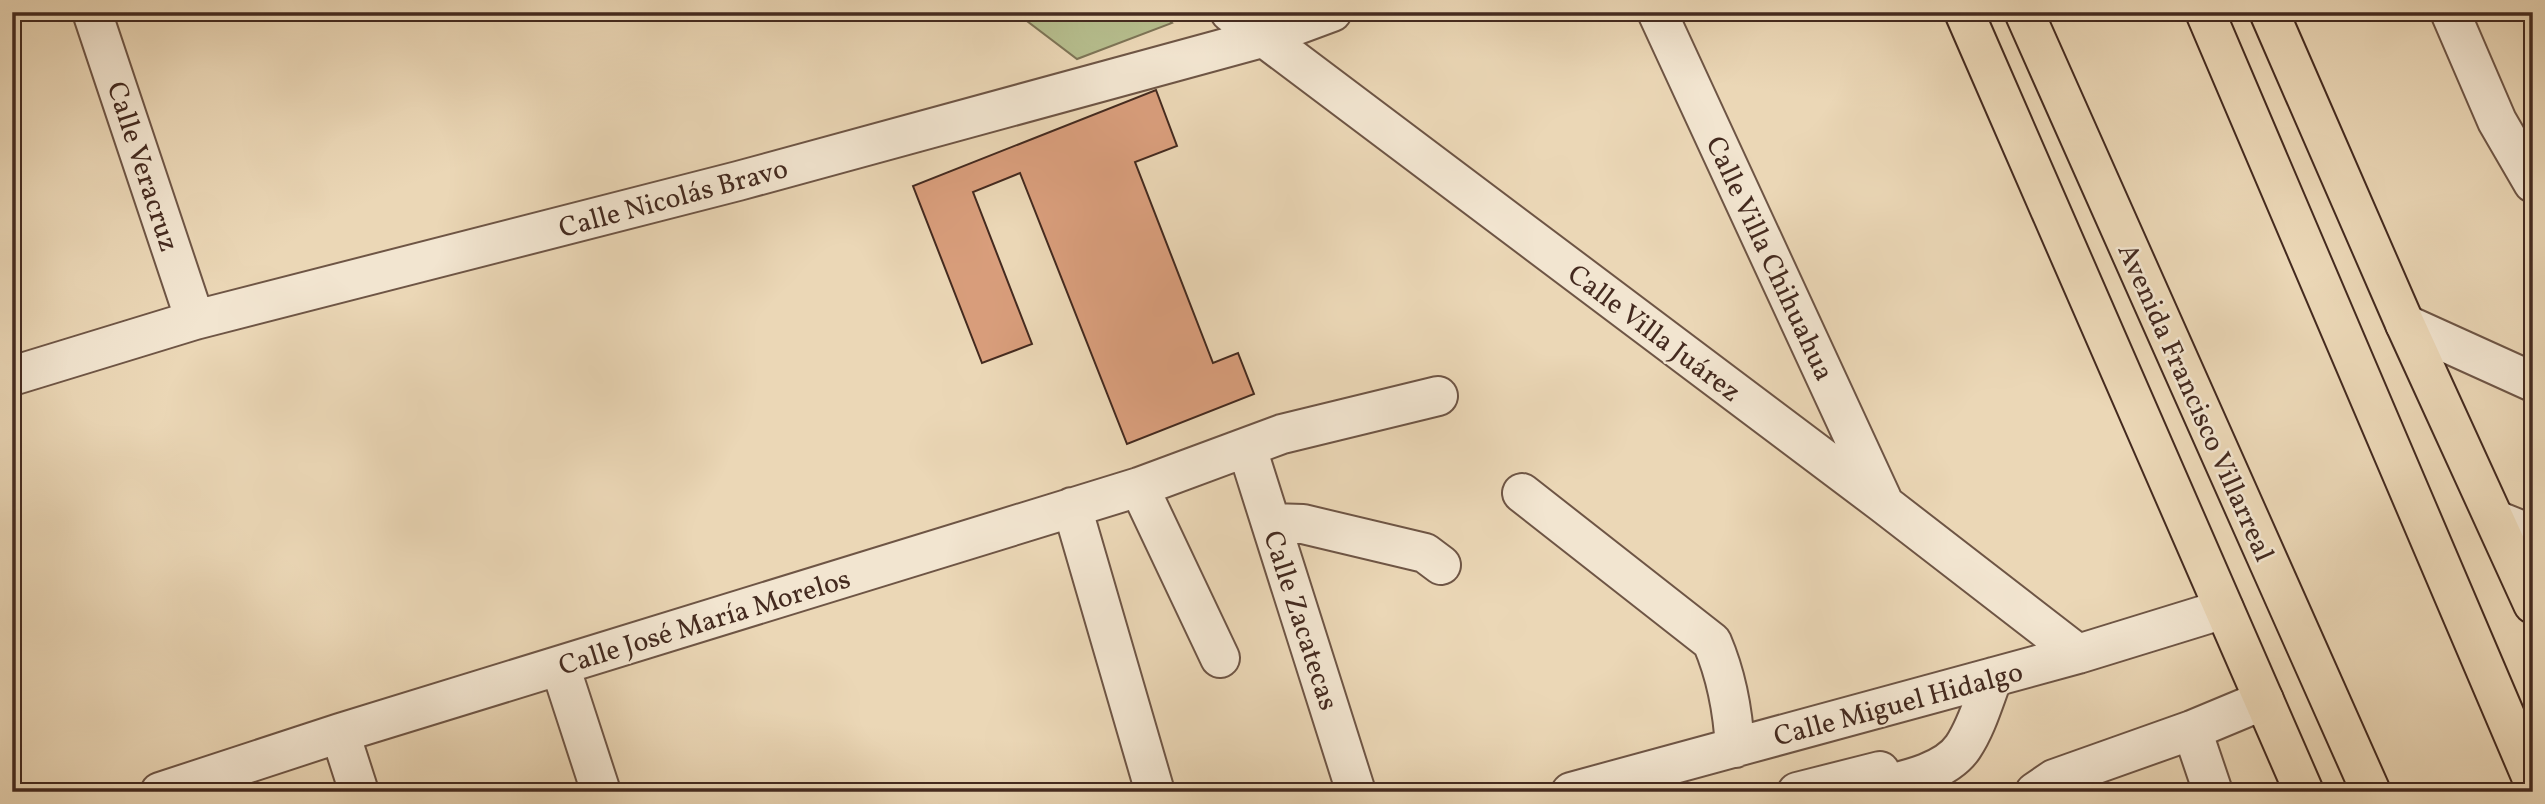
<svg xmlns="http://www.w3.org/2000/svg" width="2545" height="804" viewBox="0 0 2545 804" font-family="Vollkorn,serif">
<style>
.green{fill:#b6be8e;stroke:#7d7456;stroke-width:2}
.building{fill:#d99e7c;stroke:#442a1f;stroke-width:2}
.lines{fill:none;stroke-linecap:round;stroke-linejoin:round}
.minor-casing{stroke:#6e5545;stroke-width:42}
.major-casing{stroke:#442a1f;stroke-width:42}
.highway-casing{stroke:#442a1f;stroke-width:42}
.minor{stroke:#f2e5d0;stroke-width:38}
.major{stroke:#ebd7b6;stroke-width:38}
.highway{stroke:#ebd7b6;stroke-width:38}
.labels{text-anchor:middle;stroke-width:5;stroke-linejoin:round;paint-order:stroke}
.street-label{font-size:28px;fill:#442a1f;stroke:#f2e5d0}
</style>
<rect width="100%" height="100%" fill="#ebd7b6"/>
<filter id="stains"><feTurbulence type="fractalNoise" baseFrequency=".00286" numOctaves="4"/><feColorMatrix values="0 0 0 0 .2 0 0 0 0 .09 0 0 0 0 .02 0 0 0 .5 -.17"/></filter>
<radialGradient id="worn" r=".72"><stop offset=".6" stop-color="#630" stop-opacity="0"/><stop offset="1" stop-color="#630" stop-opacity=".3"/></radialGradient>
<!-- green -->
<path class="green" d="M1015,12H1160L1172,23L1077,59Z"/>
<!-- building -->
<path class="building" d="M1156,90L1177,146L1135,162L1213,363L1238,353L1254,394L1127,444L1020,173L973,192L1032,344L982,363L913,186Z"/>
<g class="lines">
<defs>
<path id="minor" d="M92,12L195,320
M1230,12L1884,504L2078,654
M1657,12L1882,499
M2450,12L2497,121L2533,183
M2405,324L2533,382
M12,376L195,320L738,181L1262,38L1332,12
M1247,448L1356,792
M1139,487L1220,658
M1522,493L1712,642C1727,677 1733,711 1735,748
M1072,507L1155,792
M2496,520L2533,535
M1271,523L1303,524L1425,553L1441,565
M560,666L601,792
M2192,730L2213,792
M340,733L359,792
M160,792L340,733L1139,487L1282,434L1438,396
M1571,792L2078,654L2224,609
M1797,792L1880,771
M1856,792C1888,783 1943,777 1963,747C1977,726 1984,700 1993,677
M2035,792L2054,779L2192,730L2264,700"/>
<path id="major" d="M1964,12L2304,792
M2269,12L2405,324L2533,604"/>
<path id="highway" d="M2024,12L2371,792
M2205,12L2533,781"/>
</defs>
<!-- minor casing -->
<use href="#minor" class="minor-casing"/>
<!-- major casing -->
<use href="#major" class="major-casing"/>
<!-- highway casing -->
<use href="#highway" class="highway-casing"/>
<!-- minor -->
<use href="#minor" class="minor"/>
<!-- major -->
<use href="#major" class="major"/>
<!-- highway -->
<use href="#highway" class="highway"/>
</g>
<g class="labels">
<!-- street labels -->
<g class="street-label">
<text transform="translate(144 166) rotate(72)" y="10">Calle Veracruz</text>
<text transform="translate(673 197) rotate(-15)" y="10">Calle Nicolás Bravo</text>
<text transform="translate(1771 258) rotate(65)" y="10">Calle Villa Chihuahua</text>
<text transform="translate(1655 332) rotate(37)" y="10">Calle Villa Juárez</text>
<text transform="translate(2197 402) rotate(66)" y="10">Avenida Francisco Villarreal</text>
<text transform="translate(1302 620) rotate(72)" y="10">Calle Zacatecas</text>
<text transform="translate(704 621) rotate(-17)" y="10">Calle José María Morelos</text>
<text transform="translate(1898 703) rotate(-15)" y="10">Calle Miguel Hidalgo</text>
</g>
</g>
<!-- margin -->
<rect width="2545" height="804" fill="none" stroke="#ebd7b6" stroke-width="42"/>
<rect x="14" y="14" width="2517" height="776" fill="none" stroke="#442a1f" stroke-width="3.5"/>
<rect x="21" y="21" width="2503" height="762" fill="none" stroke="#442a1f" stroke-width="2"/>
<rect width="100%" height="100%" filter="url(#stains)"/>
<rect width="100%" height="100%" fill="url(#worn)"/>
</svg>
